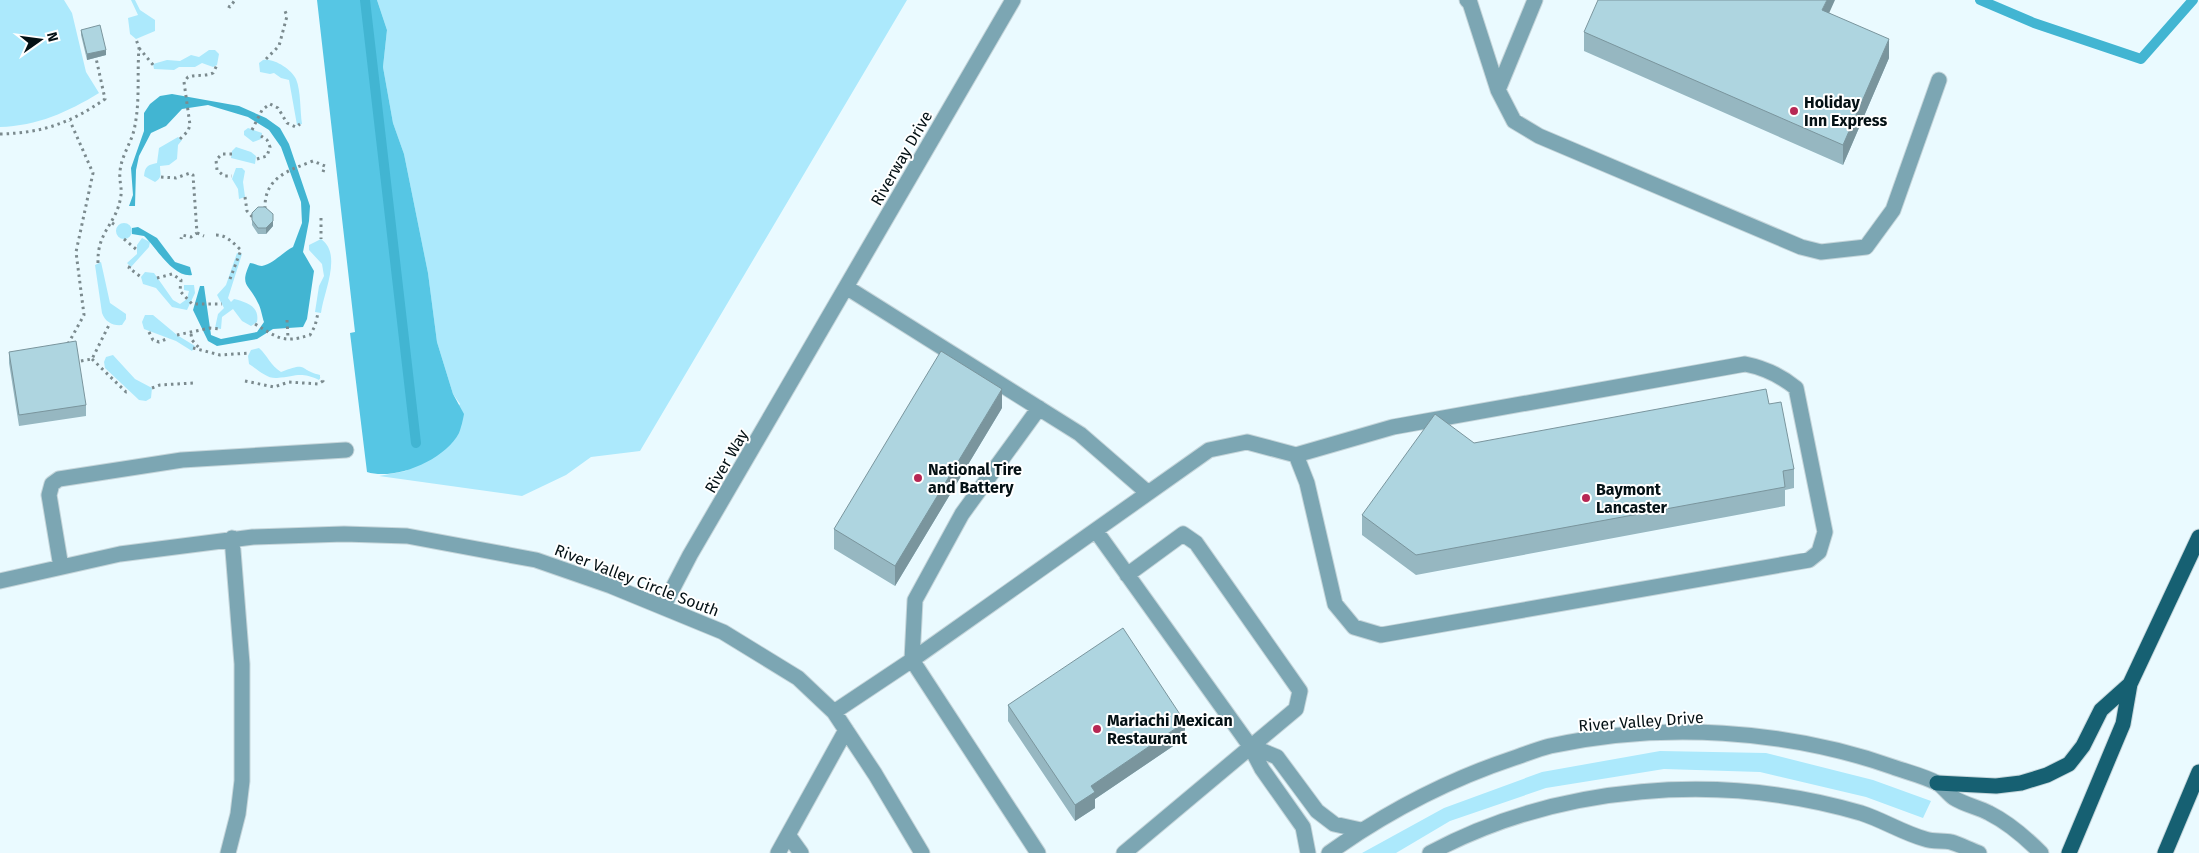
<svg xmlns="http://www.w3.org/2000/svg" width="2199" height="853" viewBox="0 0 2199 853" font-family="'Fira Sans',sans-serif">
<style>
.green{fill:#ace9fc}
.forest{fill:#56c6e4}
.water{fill:#42b5d2}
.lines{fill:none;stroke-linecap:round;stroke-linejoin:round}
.stream{stroke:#42b5d2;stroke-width:10}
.minor-casing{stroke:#c5d5da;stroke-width:17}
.major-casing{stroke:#c5d5da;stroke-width:17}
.path{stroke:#7b8a8e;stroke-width:3;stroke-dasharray:2.5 4;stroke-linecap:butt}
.minor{stroke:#7ca6b3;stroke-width:15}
.major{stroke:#166072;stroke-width:15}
.wall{fill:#96b7c1}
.shaded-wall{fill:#7a959d}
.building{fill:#aed5e0;stroke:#7a959d}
.poi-dot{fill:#b72855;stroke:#fff;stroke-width:2}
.labels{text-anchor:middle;stroke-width:4;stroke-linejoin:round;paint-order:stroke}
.poi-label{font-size:16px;font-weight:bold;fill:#041115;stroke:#fff;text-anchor:start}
.street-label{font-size:16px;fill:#041115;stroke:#fff}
</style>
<rect width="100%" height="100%" fill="#eafaff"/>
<!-- green -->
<path class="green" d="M0,0H64L72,13L86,72L99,93C68,112 37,126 0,127Z
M131,0H135L140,10L155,20V31L136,39L130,34L128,18L138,15Z
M377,0H907L640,451L591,457L566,475L522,496L379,476L406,471L460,404L453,394L437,342L428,273L404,154L393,123L383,67L387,30Z
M209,50H215L219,54L217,65L213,67L202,63L195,67H179L174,70L154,69L153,64L167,60L180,61L191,55L199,57Z
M263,60C274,58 291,69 296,79C301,91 300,111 302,124L297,125L289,80L281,78L274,73L270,74L260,72L259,63Z
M248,128L262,133L261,139L253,142L244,135V131Z
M178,137L182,140L178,145L177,159L169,165L160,166C160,174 163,177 155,182L144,176C145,166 148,165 157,163L159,148Z
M236,147L251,152L256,156L255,164L231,158L232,151Z
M236,168H242L245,171L243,182L245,197L239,199L238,189L232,179Z
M116 231a8 8 0 1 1 16 0a8 8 0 1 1-16 0Z
M142,238L150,242L149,247L131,267L127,263L137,254V245Z
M321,239C343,254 323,293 321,313L315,312L319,286L324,276L322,264L309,250V245Z
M237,253L242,254L228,298L231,302L234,299C246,302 260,306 257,322L251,326L242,321L233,309L222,317L221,329L215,328L218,314L224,308L217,295L226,285Z
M101,262L110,303L126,314V319L122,325C113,326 105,322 102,313L95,265Z
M145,272L154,273L173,300L180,304L187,299L189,291L184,290V285H194L195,293L187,310L172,307L156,288L143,284L141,277Z
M145,315H153L177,335L195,346L192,351L176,341L144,329L142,322Z
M259,348C268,356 270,365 281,372C309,361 298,370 320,375V378L319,380C299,371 296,377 277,378C267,379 257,369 249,364L248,356L251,350Z
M113,355L135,379L152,388L151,398L146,401L139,400L105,368L104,362L106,357Z
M1660,751L1766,753L1873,780L1931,801L1923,818L1866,797L1760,772L1664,769L1546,788L1450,821L1396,853H1362L1444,808L1542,772Z"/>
<!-- forest -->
<path class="forest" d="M317,0H377L387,30L383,67L393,123L404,154L428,273L437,342L453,394L464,414C463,420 461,428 459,433C445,460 395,481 367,472L350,333L355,332Z"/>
<!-- water -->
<path class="water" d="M172,94L239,106L266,118L280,128L289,144L310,206L309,221L303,252L314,271L307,319L303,327L273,329L257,339L217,346L208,341L193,310L200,286H204L211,335L221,339L257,332L264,322C262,316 261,308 258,303C249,283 239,287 250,263C254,263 258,266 262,266C273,264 283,252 293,247L302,223L301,202L281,147L269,130L248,117L208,105L182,109L166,126L151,133L139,156L136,170L135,206H129L133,195L131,168L144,131V113L150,104L160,96Z
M138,227L157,238L175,262L190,267L192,275C173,278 156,247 144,236L132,234V228Z"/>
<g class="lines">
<!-- stream -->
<path class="stream" d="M365,0L416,443
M1980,0L2034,23L2141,59L2193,0"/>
<defs>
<path id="minor" d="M1467,0L1470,3L1498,90L1514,121L1539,136L1801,247L1821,252L1866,247L1893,210L1939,80
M1498,90L1535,0
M846,287L1080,434L1148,493
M1096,531L1250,746L1262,769L1303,827L1308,853
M61,567L49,495L52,484L59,479L182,460L346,450
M0,581L120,554L253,537L344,534L407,536L536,560L611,586L723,632L798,678L834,712L875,774L922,853
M663,607L690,555L1013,0
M834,712L912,660L1209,450L1247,442L1296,455L1307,483L1335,604L1354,627L1381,635L1809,560L1819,552L1825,532L1796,388C1780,375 1765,368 1745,364L1393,427L1296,455
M1250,746L1277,757L1317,811L1334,824L1361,830
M788,835L801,853
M228,853L238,814L242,781V664L232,538
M778,853L846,730
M1038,853L912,660L915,600L962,514L1039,408
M1124,853L1296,709L1300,691L1196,543L1183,534L1127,575
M1329,853C1385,813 1448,780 1514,758C1526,754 1538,749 1550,746C1661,722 1786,729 1893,767C1907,772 1924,776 1937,783C1943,786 1948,794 1954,798C1965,805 1978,807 1989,813C2009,823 2026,838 2041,853
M1430,853C1559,784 1721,772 1861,813C1883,820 1903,833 1925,839C1933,842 1943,840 1951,842C1961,845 1970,850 1979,853"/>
<path id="major" d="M1937,783L1996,786L2021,783L2047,775L2069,764L2083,746L2101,710L2130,684
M2069,853L2123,724L2130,684L2199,537
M2165,853L2199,772"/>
</defs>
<!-- minor casing -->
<use href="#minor" class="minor-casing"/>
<!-- major casing -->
<use href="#major" class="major-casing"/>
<!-- path -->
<path class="path" d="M228,6L230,7L235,0
M139,48L154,66
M266,59L279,46L287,16L285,11
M252,130L262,110L270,104L278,108L287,123L296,127L300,124
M0,134C42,133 71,123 105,99L96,58
M180,139L188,131L190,125L184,82L188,77C197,74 204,77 213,73L217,65
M232,154H222L216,160L217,170L224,176H232
M257,159L267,156L270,147L267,140L261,136
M161,177L176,178L190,173L193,175L197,233L191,237L182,235L181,239
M245,197L247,211L255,220
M265,209C264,178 287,171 313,161L325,166L323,172
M321,218V239
M112,223L117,226
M197,233L204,236
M216,235C227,235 233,243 241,250L230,279
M124,239L137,250
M98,263C97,230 117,225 121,195C122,188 119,180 120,172C121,155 133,141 135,125C140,100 137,73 139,48L136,39
M130,266L129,268L141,277
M157,278L172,274L181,280L180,291L192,304H222
M287,320L288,338
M255,324C277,337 282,344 310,335L315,326L318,313
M149,332L153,340L159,342L169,338
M191,334L192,340L201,350
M177,335L210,328L219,329
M68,344L84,315L76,252L93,173L70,121
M193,348L220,355L250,353
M92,359L126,392L129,391
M81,361L92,359L110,323
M245,381L274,387L289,382L318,384L323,381L320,378
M152,388L160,385L193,383"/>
<!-- minor -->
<use href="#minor" class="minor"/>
<!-- major -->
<use href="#major" class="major"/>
</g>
<!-- wall -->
<path class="wall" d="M1830,13L1889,58L1843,165L1584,51V32Z
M81,30L106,55L87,60L81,35Z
M252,220L273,226L266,234H258L252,225Z
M9,352L86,405V416L19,426L9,363Z
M1769,404L1794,469V488L1785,490V506L1416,575L1362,535V515L1474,443Z
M1002,408L895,586L834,549V529Z
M1008,705L1185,738L1095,799V808L1075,821L1008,721Z"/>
<!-- shaded-wall -->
<path class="shaded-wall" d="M1827,0H1835L1822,29V10Z
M1889,39V58L1843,165V145Z
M106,50V55L87,60V54Z
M273,221V226L266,234V228Z
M1002,389V408L895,586V566Z
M1185,722V738L1095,799V808L1075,821V805L1091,786Z"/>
<!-- building -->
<path class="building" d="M1598,0H1827L1822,10L1889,39L1843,145L1584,32Z
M100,25L106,50L87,54L81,30Z
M258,207H265L273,214V221L266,228H258L252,220V213Z
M76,341L86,405L19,415L9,352Z
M941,351L1002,389L895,566L834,529Z
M1766,389L1769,404L1781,402L1794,469L1783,471L1785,487L1416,555L1362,515L1435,414L1474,443Z
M1123,628L1185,722L1091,786L1095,792L1075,805L1008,705Z"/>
<!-- markers -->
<g class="poi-dot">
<circle cx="1794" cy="111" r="5"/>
<circle cx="918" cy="478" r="5"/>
<circle cx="1586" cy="498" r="5"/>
<circle cx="1097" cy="729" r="5"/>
</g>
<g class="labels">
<!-- poi labels -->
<g class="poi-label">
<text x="1804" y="108">Holiday<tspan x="1804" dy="18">Inn Express</tspan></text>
<text x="928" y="475">National Tire<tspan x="928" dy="18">and Battery</tspan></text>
<text x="1596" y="495">Baymont<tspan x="1596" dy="18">Lancaster</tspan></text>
<text x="1107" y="726">Mariachi Mexican<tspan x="1107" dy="18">Restaurant</tspan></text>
</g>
<!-- street labels -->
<g class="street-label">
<text transform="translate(901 158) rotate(-60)" y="6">Riverway Drive</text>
<text transform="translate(726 461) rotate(-60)" y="6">River Way</text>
<text transform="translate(637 580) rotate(21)" y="6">River Valley Circle South</text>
<text transform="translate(1641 721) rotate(-4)" y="6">River Valley Drive</text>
</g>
</g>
<!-- north arrow -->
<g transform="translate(40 40) rotate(76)" stroke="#ffffff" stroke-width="4" paint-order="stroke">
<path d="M0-4L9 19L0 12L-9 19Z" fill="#041115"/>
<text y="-8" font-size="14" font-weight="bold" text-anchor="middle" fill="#041115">N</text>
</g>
</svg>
